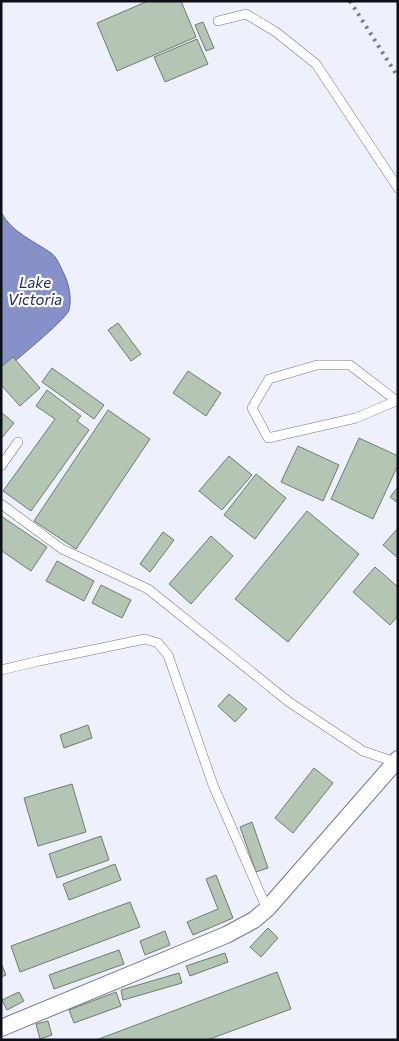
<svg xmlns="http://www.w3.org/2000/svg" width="399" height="1041" viewBox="0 0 399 1041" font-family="Commissioner,sans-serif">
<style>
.water{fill:#8591c8;stroke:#616a93}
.building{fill:#b4c6b3;stroke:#6c7d6c}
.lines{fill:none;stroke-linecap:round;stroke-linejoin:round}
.lane-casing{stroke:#70768b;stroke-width:10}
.street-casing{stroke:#70768b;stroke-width:18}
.lane{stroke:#fff;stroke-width:9}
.street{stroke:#fff;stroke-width:16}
.rail{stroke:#7b7d86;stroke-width:4;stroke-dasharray:2.5 5;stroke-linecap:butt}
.labels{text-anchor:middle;stroke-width:4.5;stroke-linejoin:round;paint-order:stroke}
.water-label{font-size:15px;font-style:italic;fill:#202566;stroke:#fff}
</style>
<rect width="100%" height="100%" fill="#eef1fb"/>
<!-- water -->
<path class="water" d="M1,212C11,232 34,241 51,253C57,257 60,266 63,272C69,283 72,298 69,310C65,321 13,362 1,373Z"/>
<!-- building -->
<path class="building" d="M148,1H181L196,37L117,71L97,23Z
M203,22L214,48L206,51L195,25Z
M197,39L208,64L165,82L154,57Z
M118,323L141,354L131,361L108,330Z
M13,357L40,388L20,406L1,385V367Z
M52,368L104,405L94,419L42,382Z
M188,371L221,393L206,416L173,393Z
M47,390L81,416L77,421L89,430L31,511L3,491L55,419L36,406Z
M108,410L150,439L76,549L34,521Z
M2,413L14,423L1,439V414Z
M359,438L398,456V465L373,519L331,499Z
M298,446L339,465L323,501L281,482Z
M229,456L252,475L222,510L199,491Z
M256,474L286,498L255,539L224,515Z
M398,487V503L390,497Z
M307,511L359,554L288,642L235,599Z
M1,516L47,547L31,571L2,551L1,552Z
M398,528V558L383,545Z
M163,532L174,540L150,572L140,564Z
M211,536L233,556L191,604L169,584Z
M57,561L94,581L84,601L46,581Z
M375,567L398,587V616L390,625L353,592Z
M101,585L131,600L122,618L92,603Z
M229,694L247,709L235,722L218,706Z
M88,725L92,738L64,748L60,735Z
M314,768L333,783L293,833L275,818Z
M72,784L86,832L38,846L24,798Z
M252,822L268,868L256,872L240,827Z
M101,836L109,860L57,878L49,854Z
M115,864L121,880L69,900L63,884Z
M216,875L233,918L193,935L187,922L218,909L206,879Z
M130,902L140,927L20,972L11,946Z
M268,928L278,938L261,957L250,947Z
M165,931L170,945L145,955L140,941Z
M119,950L124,964L54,989L49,975Z
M225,953L228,962L190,976L186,966Z
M1,963L6,975L1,977Z
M277,972L291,1009L207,1040H96Z
M179,973L182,983L123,1000L121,990Z
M19,992L24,1001L7,1010L2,1000Z
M116,992L121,1006L74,1023L69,1010Z
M48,1021L52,1035L40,1039L36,1024Z"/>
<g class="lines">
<defs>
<path id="lane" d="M218,21L246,14L276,32L316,64L398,188
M396,401L356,418L268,438L252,408L269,379L317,365H350L398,402
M1,466L18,442
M1,504L62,549L148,589L289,702L363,751L395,762
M1,670L39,661L145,639L158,643L168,655L213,785L267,909"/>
<path id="street" d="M1,1028L226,935L254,920L267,909L398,759"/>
</defs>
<!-- lane casing -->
<use href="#lane" class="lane-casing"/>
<!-- street casing -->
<use href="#street" class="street-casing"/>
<!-- lane -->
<use href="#lane" class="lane"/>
<!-- street -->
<use href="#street" class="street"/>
<!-- rail -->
<path class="rail" d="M350,1L398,77"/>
</g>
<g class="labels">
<!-- water labels -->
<g class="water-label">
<text x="35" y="288">Lake<tspan x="35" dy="17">Victoria</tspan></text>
</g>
</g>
<!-- border -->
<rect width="399" height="1041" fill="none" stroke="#0d0f17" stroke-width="5"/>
</svg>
